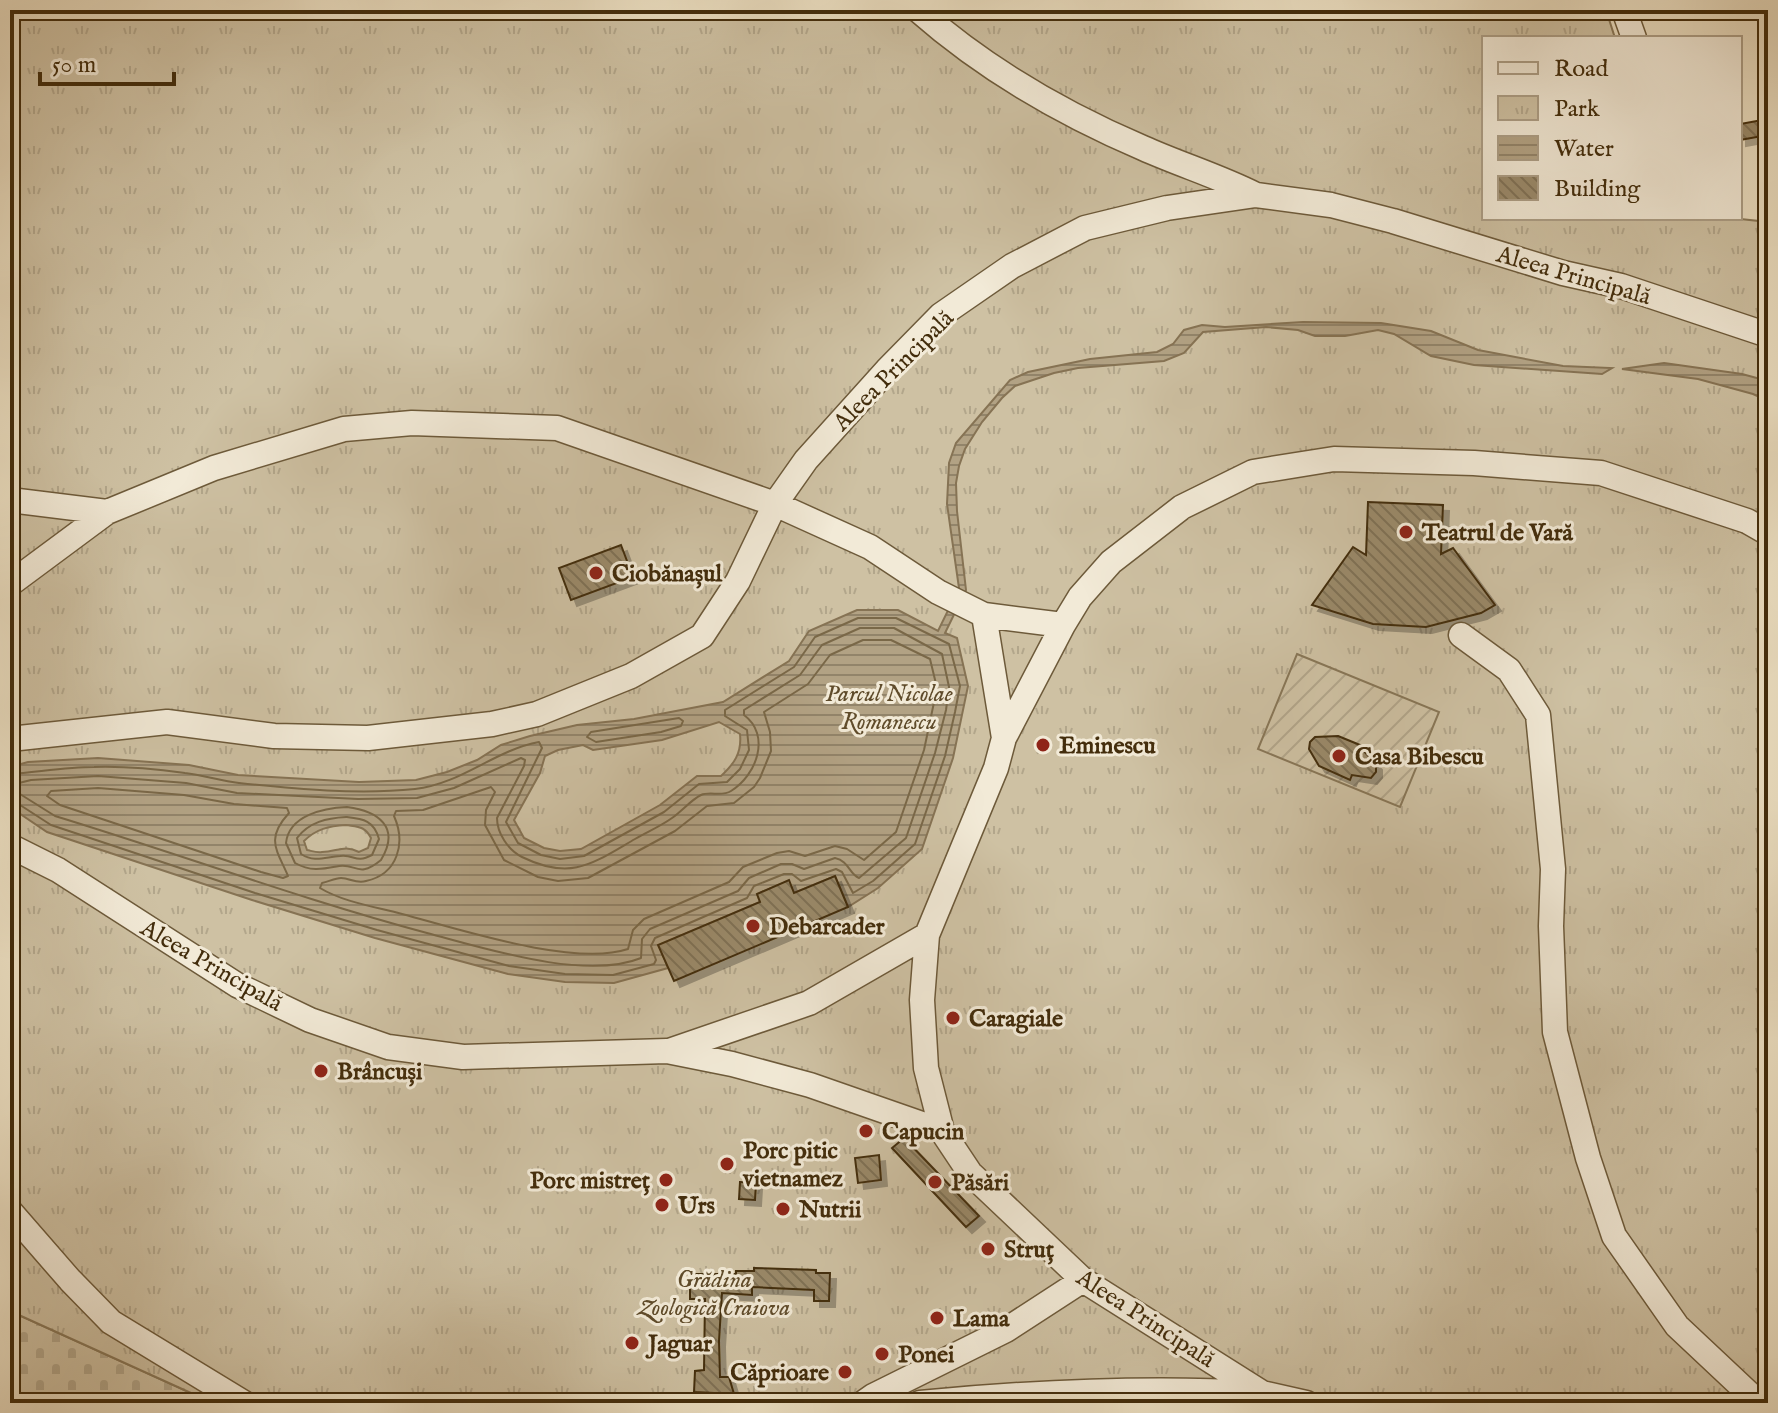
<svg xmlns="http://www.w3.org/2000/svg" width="1778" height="1413" viewBox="0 0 1778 1413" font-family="'IM FELL English',serif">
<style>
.cemetery{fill:url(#cemetery-stones);stroke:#887758;stroke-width:2}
.park{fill:url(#park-tufts);stroke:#887758;stroke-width:2}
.garden{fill:url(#garden-furrows);stroke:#887758;stroke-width:2}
.water{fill:url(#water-rules);stroke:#867354;stroke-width:2;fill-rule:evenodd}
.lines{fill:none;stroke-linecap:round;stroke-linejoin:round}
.shore{stroke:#7a6848;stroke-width:2}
.building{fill:url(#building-back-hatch);stroke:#432d0c;stroke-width:2;filter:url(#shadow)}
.minor-casing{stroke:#6d5a3a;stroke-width:27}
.minor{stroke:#f2ead7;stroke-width:24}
.poi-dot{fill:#8f2418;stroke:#f2ead7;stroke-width:3}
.labels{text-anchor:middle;stroke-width:6;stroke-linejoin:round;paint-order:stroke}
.street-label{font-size:24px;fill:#432d0c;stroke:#f2ead7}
.poi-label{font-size:24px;font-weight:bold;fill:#432d0c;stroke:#f2ead7;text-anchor:start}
.park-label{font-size:24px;font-style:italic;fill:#5f4b2a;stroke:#f2ead7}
</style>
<defs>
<pattern id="cemetery-stones" width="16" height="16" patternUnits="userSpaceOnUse" patternTransform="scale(2)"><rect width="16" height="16" fill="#cec1a3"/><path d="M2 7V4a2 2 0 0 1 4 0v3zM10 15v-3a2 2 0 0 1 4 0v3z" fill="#b2a68b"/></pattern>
<pattern id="park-tufts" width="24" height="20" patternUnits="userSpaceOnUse" patternTransform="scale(2)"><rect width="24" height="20" fill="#cec1a3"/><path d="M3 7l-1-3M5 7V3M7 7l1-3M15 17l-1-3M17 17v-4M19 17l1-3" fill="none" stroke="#b2a68b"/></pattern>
<pattern id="garden-furrows" width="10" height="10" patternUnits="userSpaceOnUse" patternTransform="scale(2)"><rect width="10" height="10" fill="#cec1a3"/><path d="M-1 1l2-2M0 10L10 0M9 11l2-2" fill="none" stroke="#b2a68b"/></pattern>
<pattern id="water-rules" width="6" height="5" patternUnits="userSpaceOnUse" patternTransform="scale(2)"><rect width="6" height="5" fill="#b2a284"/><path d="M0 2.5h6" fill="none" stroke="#92846a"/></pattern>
<pattern id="building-back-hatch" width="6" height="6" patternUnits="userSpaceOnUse" patternTransform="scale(2)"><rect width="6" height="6" fill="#9a8a6b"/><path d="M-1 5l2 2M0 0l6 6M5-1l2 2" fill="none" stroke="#7f7156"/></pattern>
<filter id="shadow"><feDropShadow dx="6" dy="6" stdDeviation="0" flood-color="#0004"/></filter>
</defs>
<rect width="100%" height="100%" fill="#ebdfc2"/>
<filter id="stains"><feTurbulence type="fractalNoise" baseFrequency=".0025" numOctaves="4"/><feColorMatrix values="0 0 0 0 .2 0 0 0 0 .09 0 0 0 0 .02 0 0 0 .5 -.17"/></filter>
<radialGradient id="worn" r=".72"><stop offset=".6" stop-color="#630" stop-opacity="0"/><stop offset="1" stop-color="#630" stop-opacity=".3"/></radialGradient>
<!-- cemetery -->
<path class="cemetery" d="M10,1311L213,1403H10Z"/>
<!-- park -->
<path class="park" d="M10,10H1606L1615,38H1484V218H1731L1768,222V1403H213L10,1311Z"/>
<!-- garden -->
<path class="garden" d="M1297,654L1439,712L1400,807L1258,749Z"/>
<!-- water -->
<path class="water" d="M1303,322L1381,323L1431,331L1478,350L1563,366L1612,368L1602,374L1474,365L1431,356L1394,334L1378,330L1345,336H1315L1298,330L1266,327L1203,332L1184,353L1164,361L1078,368L1054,373L1015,386L1002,398L982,422L965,449L959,466L956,483L957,511L966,590L945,633L957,638L968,686L953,758L922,849L878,888L848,907L835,876L794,893L788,881L757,894L760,902L659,945L668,968L614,983L565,982L508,974L375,938L252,900L47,832L10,807V767L28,762L98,758L189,765L238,775L359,782L416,780L447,772L477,760L501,745L530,736L577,725L634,719L723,702L789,661L809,631L857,610H898L938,631L959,588L947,504L949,463L956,443L1010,380L1028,372L1090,359L1157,352L1173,344L1184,330L1202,325L1225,327ZM719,722L740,734C742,753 734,764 721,776H697L660,805L581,849L560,851L544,848L524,838L514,820L540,773L545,756L558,750L583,745L593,750L662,740ZM346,825C358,827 365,826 371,838L368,848L359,852C344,844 337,852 322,852C317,853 312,851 307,850L304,841C316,829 329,826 346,825Z
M1664,363L1742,374L1768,381V401L1753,394L1698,379L1622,369Z"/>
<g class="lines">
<!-- shore -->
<path class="shore" d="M860,628H894L942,654L949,687L946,710L935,753L906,838L859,878C849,874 849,861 835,858L804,869L792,864H781L749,878L738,891L650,929L642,939L641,958C585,981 484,948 427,933C301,899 179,854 55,816L12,789L15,784L31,780L98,776L186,783L237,793L358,799L417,798L454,788L521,758L525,760L524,766L497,818C497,833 508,850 522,857C571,881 592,864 635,839C647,832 661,826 672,818C682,811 691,800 701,795C710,791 722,797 731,791C757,775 771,735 744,715V710L800,675L822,645Z
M863,640H891L930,659L937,688L924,750L896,832L864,860L847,849L835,846L805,856L789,851L777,853L743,867L729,882L644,919L633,930L628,949C573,967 459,929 402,914C376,907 343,902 320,888L322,883C328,882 335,878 341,878C350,878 356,884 366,881C398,874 406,843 394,816L396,811L423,810L491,787L495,792L486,810L485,825L504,860L538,877L558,881L588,878L675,831L707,806L734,803L754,787L760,778L771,751L770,732L764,712L808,684L830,655Z
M679,718L683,721L681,726L661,732L596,742L587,737L591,732Z
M10,774C38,772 66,767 94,767C124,766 156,769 185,773C203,775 221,781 239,783C296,789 358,795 415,789C461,784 495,750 539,742L542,748L506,822L518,843L541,855L560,859L584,856L664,812L699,784L727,782L740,769L749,750L747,730L725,716V710L794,667L815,637L858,618H896L949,644L960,686L955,712L945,756L915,844L873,881L853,893L842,872L836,869L801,881L792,874H784L754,886L747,898L655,938L651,946L656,960L654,964L613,975L565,974L509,966L377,930L255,893L51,825L17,803L10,802
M98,788L184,795L234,804L287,808L289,813C265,839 277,850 288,876L283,878L261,872L60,805L47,796L51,791Z
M347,807C378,811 401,827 381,860C358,879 356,863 339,866C323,869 311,872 295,863L286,843C289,815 324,808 347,807Z
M346,817C363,819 374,820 379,839L372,855C355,864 355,854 340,856C325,857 315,863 301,854L297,838C309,822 327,818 346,817Z"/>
</g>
<!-- building -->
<path class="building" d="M1768,119V135L1740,140V124Z
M1368,502L1443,505L1441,554L1453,548L1495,605L1481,613L1426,627L1373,624L1312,605L1353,547L1366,555Z
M621,545L633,577L571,600L559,568Z
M1338,736L1365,747L1363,750L1376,764V772L1371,778L1352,775L1350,780L1319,766L1309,749L1310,742L1315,737Z
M835,876L848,907L674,981L658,945L760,902L757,894L789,880L794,893Z
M904,1138L979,1216L966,1227L892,1148Z
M879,1155L881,1180L858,1183L855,1158Z
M740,1182L756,1183L755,1200L739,1199Z
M754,1268L816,1270V1273H830L829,1301H814V1290L752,1287V1295L722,1293L719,1341L720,1377H729L734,1394L694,1392L695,1371L704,1370L705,1299H690V1274H736V1271H754Z"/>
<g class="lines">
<defs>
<path id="minor" d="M918,10C984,68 1061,113 1143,148C1181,165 1218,176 1256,195
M1624,10L1634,38
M10,500L107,512
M10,584L107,512L214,468L344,429L412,423L557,428L775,504L870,547L938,592L984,615L1063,625
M984,615L1004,738
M1461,635L1509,670L1538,715L1553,869L1551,926L1555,1032L1588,1158L1614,1236L1677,1326L1759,1403
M10,739L167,722L274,736L368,738L492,724L537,714L631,676L702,636L738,581L775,504L806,460L887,370L941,315L1012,266L1085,228L1167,208L1256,195L1331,205L1393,221L1563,273L1621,286L1768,335
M10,846L58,870L237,985L310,1020L388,1047L463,1057L667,1051L732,1064L810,1085L942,1131L970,1173L1083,1280L1262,1393L1306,1403
M927,935L922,1000L926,1068L942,1131
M669,1051L809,1003L927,935L996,768L1004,738L1063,625L1080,597L1111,562L1182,507L1253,472L1334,459L1474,463L1601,473L1747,521L1768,533
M10,1211L70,1280L111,1322L244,1403
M863,1403L873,1396L1006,1330L1083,1280
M920,1403C1033,1392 1145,1387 1259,1393"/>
</defs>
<!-- minor casing -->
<use href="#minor" class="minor-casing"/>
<!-- minor -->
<use href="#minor" class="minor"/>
</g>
<!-- markers -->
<g class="poi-dot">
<circle cx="1406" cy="532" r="8"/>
<circle cx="596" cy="573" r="8"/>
<circle cx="1043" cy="745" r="8"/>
<circle cx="1339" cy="756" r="8"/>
<circle cx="753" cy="926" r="8"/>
<circle cx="953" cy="1018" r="8"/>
<circle cx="321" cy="1071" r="8"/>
<circle cx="866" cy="1131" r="8"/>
<circle cx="727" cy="1164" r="8"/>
<circle cx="666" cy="1180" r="8"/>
<circle cx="935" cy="1182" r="8"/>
<circle cx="662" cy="1205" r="8"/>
<circle cx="783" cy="1209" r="8"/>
<circle cx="988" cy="1249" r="8"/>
<circle cx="937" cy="1318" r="8"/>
<circle cx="632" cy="1343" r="8"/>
<circle cx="882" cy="1354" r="8"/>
<circle cx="845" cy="1372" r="8"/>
</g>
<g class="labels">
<!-- street labels -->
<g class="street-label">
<text transform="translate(1574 275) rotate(16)" y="8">Aleea Principală</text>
<text transform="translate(893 370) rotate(-45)" y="8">Aleea Principală</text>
<text transform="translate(212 965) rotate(30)" y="8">Aleea Principală</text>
<text transform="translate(1146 1318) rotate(33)" y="8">Aleea Principală</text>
</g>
<!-- poi labels -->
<g class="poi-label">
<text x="1422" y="540">Teatrul de Vară</text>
<text x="612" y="581">Ciobănașul</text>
<text x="1059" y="753">Eminescu</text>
<text x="1355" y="764">Casa Bibescu</text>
<text x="769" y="934">Debarcader</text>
<text x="969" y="1026">Caragiale</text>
<text x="337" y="1079">Brâncuși</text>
<text x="882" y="1139">Capucin</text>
<text x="743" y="1158">Porc pitic<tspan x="743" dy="28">vietnamez</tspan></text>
<text x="650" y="1188" text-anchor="end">Porc mistreț</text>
<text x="951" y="1190">Păsări</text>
<text x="678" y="1213">Urs</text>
<text x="799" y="1217">Nutrii</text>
<text x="1004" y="1257">Struț</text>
<text x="953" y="1326">Lama</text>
<text x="648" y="1351">Jaguar</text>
<text x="898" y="1362">Ponei</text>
<text x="829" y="1380" text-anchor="end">Căprioare</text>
</g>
<!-- park labels -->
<g class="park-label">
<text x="889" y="701">Parcul Nicolae<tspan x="889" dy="28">Romanescu</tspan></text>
<text x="714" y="1287">Grădina<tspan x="714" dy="28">Zoologică Craiova</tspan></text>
</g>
</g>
<!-- margin -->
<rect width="1778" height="1413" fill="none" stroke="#ebdfc2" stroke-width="40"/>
<rect x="12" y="12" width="1754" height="1389" fill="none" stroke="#432d0c" stroke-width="4"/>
<rect x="20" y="20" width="1738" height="1373" fill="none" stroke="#432d0c" stroke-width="2"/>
<!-- legend -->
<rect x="1482" y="36" width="260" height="184" fill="#f2ead7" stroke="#ac9e86" stroke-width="2"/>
<rect x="1498" y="62" width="40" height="12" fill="#f2ead7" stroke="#ac9e86" stroke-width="2"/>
<text x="1554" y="76" font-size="24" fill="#432d0c">Road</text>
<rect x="1498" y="96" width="40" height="24" fill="url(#park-tufts)" stroke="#ac9e86" stroke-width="2"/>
<text x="1554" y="116" font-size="24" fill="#432d0c">Park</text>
<rect x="1498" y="136" width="40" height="24" fill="url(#water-rules)" stroke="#ac9e86" stroke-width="2"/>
<text x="1554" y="156" font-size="24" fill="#432d0c">Water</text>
<rect x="1498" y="176" width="40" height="24" fill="url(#building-back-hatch)" stroke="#ac9e86" stroke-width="2"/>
<text x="1554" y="196" font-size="24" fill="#432d0c">Building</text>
<!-- scale -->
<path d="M40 72v12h134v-12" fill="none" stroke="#432d0c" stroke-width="4"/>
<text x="52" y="72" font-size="24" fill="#432d0c" stroke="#f2ead7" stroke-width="6" paint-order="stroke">50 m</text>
<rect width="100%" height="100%" filter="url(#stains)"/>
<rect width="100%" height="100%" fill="url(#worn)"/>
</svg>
